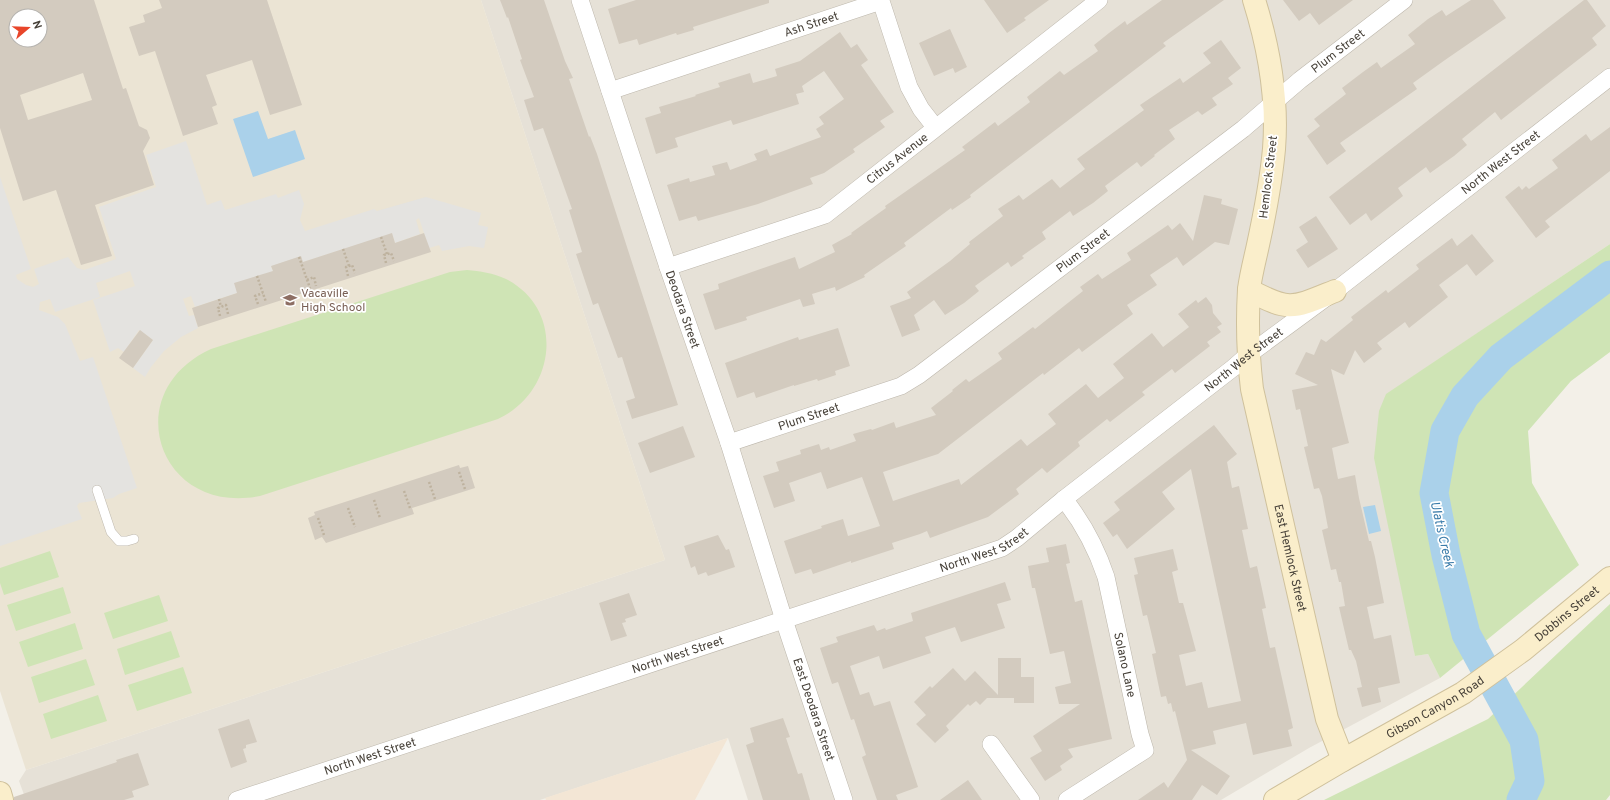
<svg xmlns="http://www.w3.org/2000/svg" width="1610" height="800" viewBox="0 0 1610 800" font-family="Overpass,sans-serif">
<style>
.residential{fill:#e6e1d7}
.commercial{fill:#f3e6d5}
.education{fill:#ebe4d4;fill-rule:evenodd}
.green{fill:#cfe4b5}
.parking{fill:#e4e3e0}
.water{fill:#aad1ea}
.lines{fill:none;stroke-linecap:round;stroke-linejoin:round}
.river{stroke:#aad1ea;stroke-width:29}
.building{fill:#d3cbbf;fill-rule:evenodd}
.lane-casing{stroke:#bdb7ac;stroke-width:10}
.street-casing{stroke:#bdb7ac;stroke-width:18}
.secondary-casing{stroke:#cfc19c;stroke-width:24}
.path{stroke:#beb29e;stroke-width:2.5;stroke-dasharray:2 2;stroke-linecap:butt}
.lane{stroke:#fff;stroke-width:9}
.street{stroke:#fff;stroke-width:17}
.secondary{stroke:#faeecb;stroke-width:22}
.labels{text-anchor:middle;stroke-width:3.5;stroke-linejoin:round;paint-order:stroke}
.street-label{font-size:12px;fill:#464038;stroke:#fff}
.education-label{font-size:12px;fill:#785e54;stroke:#fff;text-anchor:start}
.water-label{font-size:13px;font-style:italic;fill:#397ba9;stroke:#fff}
</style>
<rect width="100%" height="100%" fill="#f3f0e8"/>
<!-- residential -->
<path class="residential" d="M481,0H1610V244L1387,394L1415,656L1428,654L1440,678L1309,748L1221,800H748L728,738L540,800H26L19,781L26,770L665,560Z"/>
<!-- commercial -->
<path class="commercial" d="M728,738L695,800H546L545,798Z"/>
<!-- education -->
<path class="education" d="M0,0H481L665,560L26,770L0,691ZM16,16H40V40H16Z"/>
<!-- green -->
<path class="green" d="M1610,244V352L1571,381L1528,431L1532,483L1579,565L1440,678L1428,654L1415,656L1374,458L1379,411L1386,394Z
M467,270C480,271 493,273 506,279C566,310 556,392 498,419L260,496C158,516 117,392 211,349L450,272Z
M50,551L59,577L4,595L0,583V568Z
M63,587L71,613L16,631L7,605Z
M159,595L168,621L113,639L104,613Z
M1610,604V795L1606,800H1324L1488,719Z
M75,623L83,649L28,667L19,642Z
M171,631L180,657L125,675L117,649Z
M86,659L95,685L39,703L31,677Z
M183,667L192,693L137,711L128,685Z
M98,695L107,721L51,739L43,714Z"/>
<!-- parking -->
<path class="parking" d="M186,141L207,205L221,200L225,210L276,194L278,198L299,190L304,204L300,220L305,231L374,209L377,211L426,197L481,213L478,225L488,227L484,248L469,246L442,251L439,245L429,248L419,218L416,220L420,234L395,243L392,234L303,262L271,267L273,271L237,293L195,307L191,296L183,299L189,316L194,315L198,328L181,337L164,351L151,367L145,377L133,368L153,340L139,330L124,352L118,348L110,352L93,300L135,286L130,271L96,283L100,297L55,312L50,299L40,302L39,310L58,317L65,324L80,361L93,357L137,488L119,494L113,498L79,503L77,506L82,519L0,546V177L31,269L18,274L16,275L17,279L26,285L33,287L39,284L34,269L68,257L77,268L84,270L116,259L99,207L156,187L146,155Z"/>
<!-- water -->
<path class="water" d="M258,111L268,139L295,130L305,159L253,177L233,119Z
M1375,505L1381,531L1369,534L1363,507Z"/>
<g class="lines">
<!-- river -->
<path class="river" d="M1521,800L1530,781L1524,740L1466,634L1446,555L1434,493L1445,431L1465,396L1501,357L1610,275"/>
</g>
<!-- building -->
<path class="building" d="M0,0H94L123,89L126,88L139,126L147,130L150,138L143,151L154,185L95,205L112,256L81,265L56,190L23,201L0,128ZM16,16H40V40H16ZM83,73L92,100L28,120L20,95Z
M159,0H267L302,105L270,115L252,60L206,75L217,105L212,107L218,124L183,136L155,51L139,56L129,27L145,22L143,15L162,8Z
M500,0H544L565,61L573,78L569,79L589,137L590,136L597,154L678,405L632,419L626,401L635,398L622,357L618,358L598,303L593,305L576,254L582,252L569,210L572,209L543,128L534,131L524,100L534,97L520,60L522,59L508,17L507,18Z
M636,0H769V3L693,27L694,30L677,35L676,33L639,45L637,39L619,44L608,9Z
M984,0H1049L1024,18L1026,20L1007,33Z
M1162,0H1224L1163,43L1166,46L970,195L971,197L952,210L951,208L904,243L906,246L864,275L865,277L836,291L835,287L812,294L815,304L803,307L800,299L746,317L747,320L715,330L703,294L719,289L718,284L795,257L799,269L835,252L832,245L852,234L851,233L886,208L885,206L965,150L962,147L995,122L998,126L1030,102L1027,97L1060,71L1064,75L1098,51L1094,45L1109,33L1125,21L1127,25Z
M1283,0H1353L1319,25L1310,13L1299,21Z
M1471,0H1493L1506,18L1445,60L1413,83L1417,89L1340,143L1346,151L1327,165L1307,136L1320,126L1314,119L1346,94L1342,88L1363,72L1377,62L1381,68L1415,44L1408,35L1428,19L1442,10L1446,16Z
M1584,0H1587L1606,26L1592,38L1597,45L1501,120L1495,112L1462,139L1467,145L1454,156L1430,173L1426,167L1398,188L1403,196L1371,221L1366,213L1350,225L1329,197Z
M950,29L967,67L955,73L953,68L934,76L919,43Z
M840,32L851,48L857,44L868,60L861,65L894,112L880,121L885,127L853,149L855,152L824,173L810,178L813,184L758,204L698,221L696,216L679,221L667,185L689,178L690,182L715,175L712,166L727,162L730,170L757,160L754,154L767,149L770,156L821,137L816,129L824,124L819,117L844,99L824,71L802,86L804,92L796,94L799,104L733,125L731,120L675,138L678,147L656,154L645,118L661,113L659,107L696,96L695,95L720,87L718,83L750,73L753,83L777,76L775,69L800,61Z
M1221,40L1241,68L1228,78L1233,84L1212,98L1217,105L1202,115L1198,111L1169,130L1175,139L1154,155L1155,156L1141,167L1137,162L1105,186L1108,191L1093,203L1073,216L1070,211L1042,232L1046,239L1022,256L1024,258L1011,267L1008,262L975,286L979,291L964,303L945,315L934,300L914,315L920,330L902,337L890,306L911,298L907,292L950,261L970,244L969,242L1003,216L998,209L1019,195L1023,200L1052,179L1060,188L1085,169L1077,159L1144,110L1140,105L1180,78L1183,83L1211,63L1203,53Z
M1610,127V171L1545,221L1550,227L1536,238L1505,197L1519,186L1522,190L1526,186L1529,189L1558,168L1552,160L1586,134L1591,141Z
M1204,195L1222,199L1221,204L1238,209L1229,245L1215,242L1183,266L1177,257L1150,275L1157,285L1127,305L1133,314L1082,352L1079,348L1044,375L1043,373L938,454L883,472L893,501L959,479L961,485L1021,439L1027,446L1056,424L1048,414L1086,384L1098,398L1124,378L1113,364L1152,333L1163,347L1189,327L1178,314L1196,300L1198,303L1206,297L1212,305L1213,313L1222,324L1217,327L1221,332L1207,342L1210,346L1175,373L1172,369L1142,392L1145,395L1110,422L1107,419L1078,442L1080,446L1047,473L1042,468L1016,489L1019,494L988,517L930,538L927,531L920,534L892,543L894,549L851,563V561L813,574L811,569L795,574L784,541L822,528L821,526L843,519L848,536L880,526L862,477L827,489L821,472L789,483L795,501L774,508L763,476L779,471L776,462L801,454L800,450L819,444L821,450L829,447L830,450L856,441L853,434L871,429L872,430L894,422L896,428L936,415L931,408L953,391L952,390L966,379L969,382L1002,359L998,353L1033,327L1035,329L1083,291L1080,287L1098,274L1102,279L1131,260L1127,253L1168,225L1172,230L1180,223L1193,241Z
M1316,216L1338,249L1308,268L1296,250L1308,242L1299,227Z
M392,233L395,243L424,233L431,252L198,327L192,308L237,293L234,283L273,271L271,266L301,256L303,262Z
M1472,234L1494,261L1476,276L1467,264L1439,285L1448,297L1409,328L1405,322L1377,343L1382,349L1364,363L1355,350L1344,375L1331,369L1349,443L1332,448L1338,479L1355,475L1359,498L1369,541H1371L1375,557L1384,603L1367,607L1374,639L1391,635L1400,683L1378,688L1381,702L1362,707L1357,688L1362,687L1356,661L1351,650H1349L1339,607L1345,606L1341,582H1339L1336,569L1331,570L1322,530L1328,528L1322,496L1319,488L1314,489L1304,447L1308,446L1300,409L1296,410L1292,390L1318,385L1295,374L1306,352L1314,355L1321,339L1326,342L1353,320L1351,317L1386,290L1388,293L1419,269L1416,265L1452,238L1457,246Z
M838,328L850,366L835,371L836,375L818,381L817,379L794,386V385L756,398L754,392L737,398L725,363L798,337L799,340Z
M140,330L153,340L133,368L119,358Z
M1214,425L1237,454L1227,462L1232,488L1239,486L1248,529L1242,530L1250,568L1257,566L1262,589L1266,608L1262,609L1270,648L1275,647L1293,728L1288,730L1292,746L1253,755L1246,723L1213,731L1216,744L1191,750L1230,776L1217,795L1202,785L1192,800H1138L1164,782L1168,788L1187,760L1175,711L1173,712L1171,703L1168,704L1166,696L1161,697L1152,654L1156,653L1147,615L1143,616L1134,575L1138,574L1134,558L1173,549L1178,570L1172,572L1179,603H1183L1196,651L1179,655L1186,686L1202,682L1208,708L1241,701L1191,469L1162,492L1175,509L1127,549L1117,534L1113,537L1103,523L1120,510L1114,502Z
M683,426L695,457L650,473L638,443Z
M459,465L460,468L468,466L475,488L412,508L414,514L326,543L322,537L315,540L308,518L315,515L314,512Z
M718,535L726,550L729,549L735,567L708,576L706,572L698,575L695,566L691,568L684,546Z
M1066,544L1070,563L1066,564L1075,602L1082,600L1112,739L1068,749L1073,757L1060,766L1062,770L1045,781L1030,758L1042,751L1033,736L1080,704H1059L1055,687L1071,683L1064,651L1050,654L1035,588H1032L1028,566L1049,562L1046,548Z
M1005,582L1011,600L997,604L1005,628L961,642L955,627L925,637L931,653L883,669L879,656L850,666L860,695L869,692L874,706L890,701L918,787L896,795L898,800H877L862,757L866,755L854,719L851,720L838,682L832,684L820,648L838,642L836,637L874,625L877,631L885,628L886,630L913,621L911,613Z
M629,593L637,615L625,619L626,622L622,623L627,636L611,641L599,603Z
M998,658H1021V677H1034V703H1014V698H987L980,705L976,701L970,706L968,704L946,726L949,730L935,743L916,724L926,715L914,702L930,686L932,688L953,668L965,681L975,671L998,695Z
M783,718L790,737L786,738L798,774L802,773L810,800H763L746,745L754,742L750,728Z
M249,719L257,742L246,745V748L243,749L247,762L231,768L218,729Z
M138,753L149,785L132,791L134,797L124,800H14V797L117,762L116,760Z
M968,780L982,800H940Z"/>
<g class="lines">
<defs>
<path id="lane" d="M97,490L111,532L119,541H127L134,539"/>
<g id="street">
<path id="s1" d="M580,0L668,267L729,443L784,620L844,800"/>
<path id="s2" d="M610,91L881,1L909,87L921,109L935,127"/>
<path id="s3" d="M668,267L825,215L1099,0"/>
<path id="s4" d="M729,443L901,386L919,375L1243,129L1300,80L1404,0"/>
<path id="s5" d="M1064,499C1083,523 1096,547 1106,577L1140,734L1145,750L1067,800"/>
<path d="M991,744L1031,800"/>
<path id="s6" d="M237,800L1002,548L1017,538L1064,499L1233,368L1248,355L1335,291L1610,77"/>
</g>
<g id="secondary">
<path id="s7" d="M1254,0C1269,48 1278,99 1274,149C1271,181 1265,213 1258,245C1255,259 1251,274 1249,289C1247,322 1248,356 1252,389L1327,719L1343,760"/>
<path d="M1249,290C1290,312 1293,308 1335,291"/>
<path d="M0,793L2,800"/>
<path id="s8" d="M1275,800L1343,760L1463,693L1523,650L1610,578"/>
</g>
</defs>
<!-- lane casing -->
<use href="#lane" class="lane-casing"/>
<!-- street casing -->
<use href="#street" class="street-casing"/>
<!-- secondary casing -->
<use href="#secondary" class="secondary-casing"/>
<!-- path -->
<path class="path" d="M381,237L387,254
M343,249L349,266
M299,257L310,288
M386,263L384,255L391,253L394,261
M257,276L266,302
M348,276L346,267L352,265L355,273
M307,280L314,277L316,286
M219,299L221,307
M258,304L255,296L263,293
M220,316L218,308L226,305L228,314
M459,472L465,489
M429,482L435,499
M404,491L410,508
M374,500L380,518
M348,508L355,527
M318,518L324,535"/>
<!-- lane -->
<use href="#lane" class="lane"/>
<!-- street -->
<use href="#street" class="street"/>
<!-- secondary -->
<use href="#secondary" class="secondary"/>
</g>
<!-- icons -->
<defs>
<symbol id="school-bare" viewBox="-9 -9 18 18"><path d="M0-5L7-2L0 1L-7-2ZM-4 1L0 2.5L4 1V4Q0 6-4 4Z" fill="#8d6e63" stroke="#fff" stroke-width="2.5" paint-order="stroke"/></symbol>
</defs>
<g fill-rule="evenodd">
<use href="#school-bare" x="280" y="290" width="20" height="20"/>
</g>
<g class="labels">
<!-- street labels -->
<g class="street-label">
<text dy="4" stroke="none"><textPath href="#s2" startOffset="212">Ash Street</textPath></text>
<text dy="4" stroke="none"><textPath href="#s4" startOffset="732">Plum Street</textPath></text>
<text dy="4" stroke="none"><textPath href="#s3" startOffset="257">Citrus Avenue</textPath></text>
<text dy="4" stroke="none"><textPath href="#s6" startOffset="1436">North West Street</textPath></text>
<text transform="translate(1268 177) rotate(-83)" y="4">Hemlock Street</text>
<text dy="4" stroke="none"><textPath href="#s4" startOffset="408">Plum Street</textPath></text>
<text dy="4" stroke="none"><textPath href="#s1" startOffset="326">Deodara Street</textPath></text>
<text dy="4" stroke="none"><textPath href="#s6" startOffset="1112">North West Street</textPath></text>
<text dy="4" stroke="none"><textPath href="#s4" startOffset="84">Plum Street</textPath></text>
<text dy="4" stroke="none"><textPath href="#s6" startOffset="788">North West Street</textPath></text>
<text dy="4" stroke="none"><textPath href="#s7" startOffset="567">East Hemlock Street</textPath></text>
<text dy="4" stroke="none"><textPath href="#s8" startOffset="347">Dobbins Street</textPath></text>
<text dy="4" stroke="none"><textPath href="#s6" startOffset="464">North West Street</textPath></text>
<text dy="4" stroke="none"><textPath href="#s5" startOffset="179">Solano Lane</textPath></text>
<text dy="4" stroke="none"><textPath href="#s8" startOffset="185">Gibson Canyon Road</textPath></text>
<text dy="4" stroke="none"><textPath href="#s1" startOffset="747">East Deodara Street</textPath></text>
<text dy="4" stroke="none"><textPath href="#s6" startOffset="140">North West Street</textPath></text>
</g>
<!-- education labels -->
<g class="education-label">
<text x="301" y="297">Vacaville<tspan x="301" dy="14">High School</tspan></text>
</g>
<!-- water labels -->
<g class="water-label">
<text transform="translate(1443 534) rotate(77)" y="5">Ulatis Creek</text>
</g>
</g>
<!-- north arrow -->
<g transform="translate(28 28) rotate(71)"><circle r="19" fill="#ffffff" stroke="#b5b3af"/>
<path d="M0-3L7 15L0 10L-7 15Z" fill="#e8452a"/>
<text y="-6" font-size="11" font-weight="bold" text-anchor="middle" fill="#464038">N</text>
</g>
</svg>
